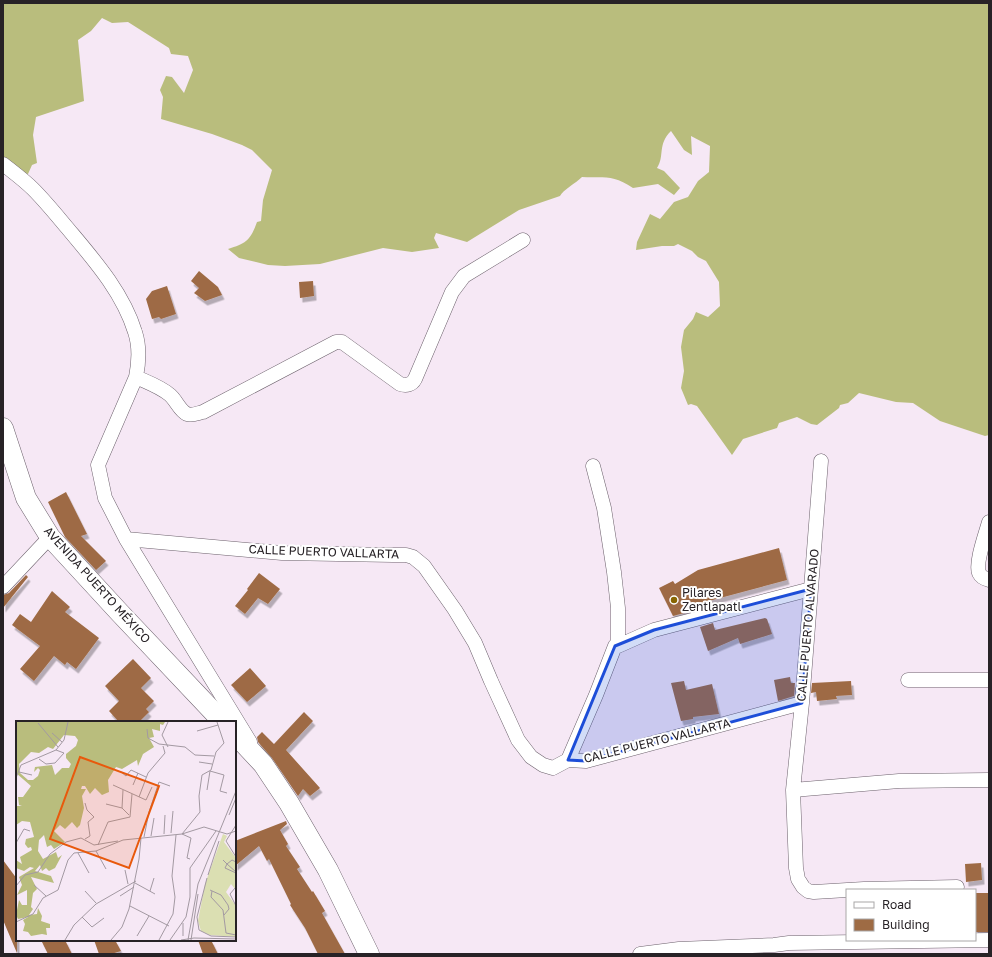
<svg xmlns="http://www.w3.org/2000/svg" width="992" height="957" viewBox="0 0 992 957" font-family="'Golos Text',sans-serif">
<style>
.forest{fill:#b9bd7d}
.building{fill:#9e6b44;filter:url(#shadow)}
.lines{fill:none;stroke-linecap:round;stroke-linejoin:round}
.street-casing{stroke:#6c616c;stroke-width:15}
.secondary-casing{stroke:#6c616c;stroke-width:21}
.street{stroke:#fff;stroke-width:14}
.secondary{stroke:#fff;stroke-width:20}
.marked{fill:#1d4ed8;fill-opacity:0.2;stroke:#1d4ed8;stroke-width:3;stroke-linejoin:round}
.poi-dot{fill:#886501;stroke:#fff;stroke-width:1.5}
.labels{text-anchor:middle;stroke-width:4;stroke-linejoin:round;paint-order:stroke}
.street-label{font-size:12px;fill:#272226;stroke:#fff}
.poi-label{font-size:12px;fill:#272226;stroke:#fff;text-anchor:start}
.inset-road{fill:none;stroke:#a399a2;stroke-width:1}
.view{fill:#e8590c;fill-opacity:0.15;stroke:#e8590c;stroke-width:2}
.inset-edge{fill:none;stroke:#272226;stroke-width:2}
</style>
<defs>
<filter id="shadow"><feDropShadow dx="2.5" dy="4.5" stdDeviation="0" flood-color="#0004"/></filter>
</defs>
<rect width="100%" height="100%" fill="#f6e8f5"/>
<!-- forest -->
<path class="forest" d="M3,3H989V435L985,436L940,421L913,403L896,402L859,393L848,403L840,405L839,408L817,425L811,424L797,417L779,423L777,428L743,439L732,455L697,406L691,404L688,405L681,388L684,371L681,347L684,330L693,319L696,312L708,317L720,306L719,282L706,261L698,257L692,251L678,244L674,246H662L636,250L637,242L650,214L660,219L674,202L688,197L698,181L709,172L710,146L691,136L692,155L684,150L671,131C657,145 665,156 657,168L664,171L680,188L674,195L658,184L633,188C613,174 604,178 582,177C576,183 563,190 560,196L519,210L467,242L436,233L434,238L439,248L412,252L383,248L320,264L285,266L268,265L239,258L228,249C246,243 250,241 257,222L261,221L263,200L272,170L252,150L242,145L212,134L161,119L163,97L160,90L166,76L172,77L184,93L193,70L188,56L171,54L169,48L128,22L112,23L102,18L91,31L78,40L84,101L36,117L33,135L37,163L32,165L28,174L3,169Z"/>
<!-- building -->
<path class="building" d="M199,271L218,287L222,295L205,301L194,293L199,288L191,281Z
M313,281L314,296L300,298L299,282Z
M167,286L176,314L161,319L159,317L152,319L146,299L152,291Z
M66,492L87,534L81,536L106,561L96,570L65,537L48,502Z
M779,548L787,580L705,602L707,607L694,611L693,609L684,613L673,616L659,588L673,581L675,584L698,570Z
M259,573L280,589L268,604L258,598L245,614L235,606L248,590L247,589Z
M26,575L28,577L3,608V595L9,593Z
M52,591L70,607L65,612L99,638L76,669L67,662L65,665L54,656L34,681L20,669L40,646L12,625L20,614L31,622Z
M765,618L767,619L772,634L740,644L738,638L708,651L700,627L713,623L715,630Z
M133,659L151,678L141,688L154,701L146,709L149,712L139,722H119L109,711L119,701L105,686Z
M250,668L266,686L247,702L231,685Z
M790,677L791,683H795L794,696L778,701L774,680Z
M684,681L686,690L712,684L719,714L693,717V719L681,721L671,683Z
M851,681L852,695L836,696L837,699L817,701L816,692L811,693L812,683Z
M304,712L313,721L286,750L320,788L310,796L303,789L298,796L272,758L258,742L257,737L262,732L274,744Z
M286,821L287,824L280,830L288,844L286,846L300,867L297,869L312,892L313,891L325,911L322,913L345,954H318L305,928L290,905L291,904L269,859L267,861L259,846L235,866V841Z
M3,860L17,879V953L3,920Z
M981,863L982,880L966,882L965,864Z
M975,893H989V932H975Z
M41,940H65L72,954H48Z
M94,940H115L121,951L111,954H99Z
M198,940H211L218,954H203Z"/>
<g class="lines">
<defs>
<path id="street" d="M3,164C13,172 24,180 33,189C46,202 58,217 69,230C95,261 123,293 135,332C140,347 139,362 136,377L98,465L105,498L126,539L250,742
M136,377C147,382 161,387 170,395C176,400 180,411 187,414C192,416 198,413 203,412L336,342H342L400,384C406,386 412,385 415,379L452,292L464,276L523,240
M821,461L802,703L793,790L796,868L798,879L803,887L808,891L814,892L864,889L957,887
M989,522C986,533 975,563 979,573C981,577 985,579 989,580
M126,539L282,553L393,555H406L413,557L424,566L455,610L475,643L491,681L518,740L531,757L543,765L553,768L568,760L586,761L802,703
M3,587L50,537
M618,646L654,630L811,589
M908,680H989
M568,760L596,695L615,646H618V608L614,572L604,508L593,466
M793,790L899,781L989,780
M640,954L679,949L774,945L789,943L989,940"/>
<path id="secondary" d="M3,428L26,498L50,537L119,612L223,722
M235,734L263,764L289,803L328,870L369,954"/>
</defs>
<!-- street casing -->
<use href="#street" class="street-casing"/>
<!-- secondary casing -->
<use href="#secondary" class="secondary-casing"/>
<!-- street -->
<use href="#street" class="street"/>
<!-- secondary -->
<use href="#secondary" class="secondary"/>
</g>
<!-- marked area -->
<path class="marked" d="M811,589L802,703L586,761L568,760L615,646L654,630Z"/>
<!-- markers -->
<circle class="poi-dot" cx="674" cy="600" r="4"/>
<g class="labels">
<!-- street labels -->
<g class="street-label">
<text transform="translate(324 552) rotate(2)" y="4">CALLE PUERTO VALLARTA</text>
<text transform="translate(97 585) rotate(48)" y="4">AVENIDA PUERTO MÉXICO</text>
<text transform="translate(808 625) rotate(-85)" y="4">CALLE PUERTO ALVARADO</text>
<text transform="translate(657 741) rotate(-14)" y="4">CALLE PUERTO VALLARTA</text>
</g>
<!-- poi labels -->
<g class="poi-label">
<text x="682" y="597">Pilares<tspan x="682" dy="14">Zentlapatl</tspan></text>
</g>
</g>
<!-- overview -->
<g transform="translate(16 721)">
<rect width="220" height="220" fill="#f6e8f5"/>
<path d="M207,113L211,115L208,121L220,137V169L215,163L210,171L220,185V216L194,214L185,210L182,200L189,163Z" fill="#dbdfb2"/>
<path d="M0,1H149L147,4L144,3V10L136,8L138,16L133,17L138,26L127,33L122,45L121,39L106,48L100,46L92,59L93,71L86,74L79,67L74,73L69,65H66L65,68H70L66,75L68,87L64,104L61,107L56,101L49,108L44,104L38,110L49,121L38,128L35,124L31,126L28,114L23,119L22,130L27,138L40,131L42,137L46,134L39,147L33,150L30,147L26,150L24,144L19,150L35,155L38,162L15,156L21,168L17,172L15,186L17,188L13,194L21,193L22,187L26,195L25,200L34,203V207H30L31,214L26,213L15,215L12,211L7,210L9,203L7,199L12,196L2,198L0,194L3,179L6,184H11V169L1,174L6,164L3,156L18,147L14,146L8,150L0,147V139L6,143L4,136L16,129L15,126L12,127L9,123L10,118L18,116L14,101L6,100L0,104V85H6L3,84L2,76H7L15,65L0,52ZM48,14L59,15L62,19L60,25L50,33V37L55,43L53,47H46L39,54L36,44L19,46L18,51L22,47L24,49L22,55L17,59H12L4,52L3,43L15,31L23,32L32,26L37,28Z" fill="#b9bd7d" fill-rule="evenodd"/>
<path class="inset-road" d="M22,2L42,26M131,8L132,17L143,23L169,26L179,34L198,35M181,10L202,4M36,12L46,21M152,26L146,14L152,1M23,38L30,43L39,42L48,32L40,29M183,41L196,43M3,51L16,54M105,51L110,55L115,49L130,56M0,57L5,44L40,29L48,19L52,1M97,64L130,79L136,66M117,64L122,52M191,69L194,50L208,54L204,70L211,72M123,76L132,52L149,32L147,25M90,83L106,87L113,94M106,87L107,69M213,94L220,77M220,104L210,120L220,136M155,112L157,90M148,113L149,94M135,115L138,97M128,116L133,91L143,61L154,65M69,118L74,115L72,101L78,96L71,89L69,82M0,122L8,108L14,110M82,124L92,101L114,96L116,73M80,130L90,148M62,132L73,152M174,138L171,137L175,117L166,113L184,91L183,75L186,54L195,49L200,31L208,22L201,1M207,139L211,143L216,139L220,141M109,149L112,163M220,151L211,143L209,147L220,152M192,154L203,120M191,157L181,196L183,209L195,215L220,216M119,162L139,173M18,164L30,175M0,165L9,154L22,151L34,133L50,121L65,117L78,124L102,120M219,167L214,173L220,185M194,169L205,174L212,184L213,188L208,194M69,170L80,182M134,170L138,157M196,170L195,176L207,189L210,212L220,214M104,175L118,166M114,185L153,205M66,196L76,206L88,197M0,201L17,193L27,177L42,169L52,139L58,132L80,130L107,119L166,113L188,106L211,113L220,110M121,215L133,195M167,215V202M49,219L58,204L80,183L120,160M95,219L106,206L113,188L123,138L125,117M143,219L157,193L159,176L156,155L160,114M154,219L170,196L174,176V147L200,110M165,219L178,217L220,218M172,219L182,163L220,70M175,219L182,173"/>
<path class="view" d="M64,36L143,65L113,147L34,118Z"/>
<rect width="220" height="220" class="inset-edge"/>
</g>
<!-- border -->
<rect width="992" height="957" fill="none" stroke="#272226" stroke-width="8"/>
<!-- legend -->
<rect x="846" y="889" width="130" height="52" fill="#ffffff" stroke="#a9a7a8"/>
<rect x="854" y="902" width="20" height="6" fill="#ffffff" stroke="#a9a7a8"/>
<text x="882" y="909" font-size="12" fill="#272226">Road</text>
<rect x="854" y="919" width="20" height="12" fill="#9e6b44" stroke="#a9a7a8"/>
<text x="882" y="929" font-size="12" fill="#272226">Building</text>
</svg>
